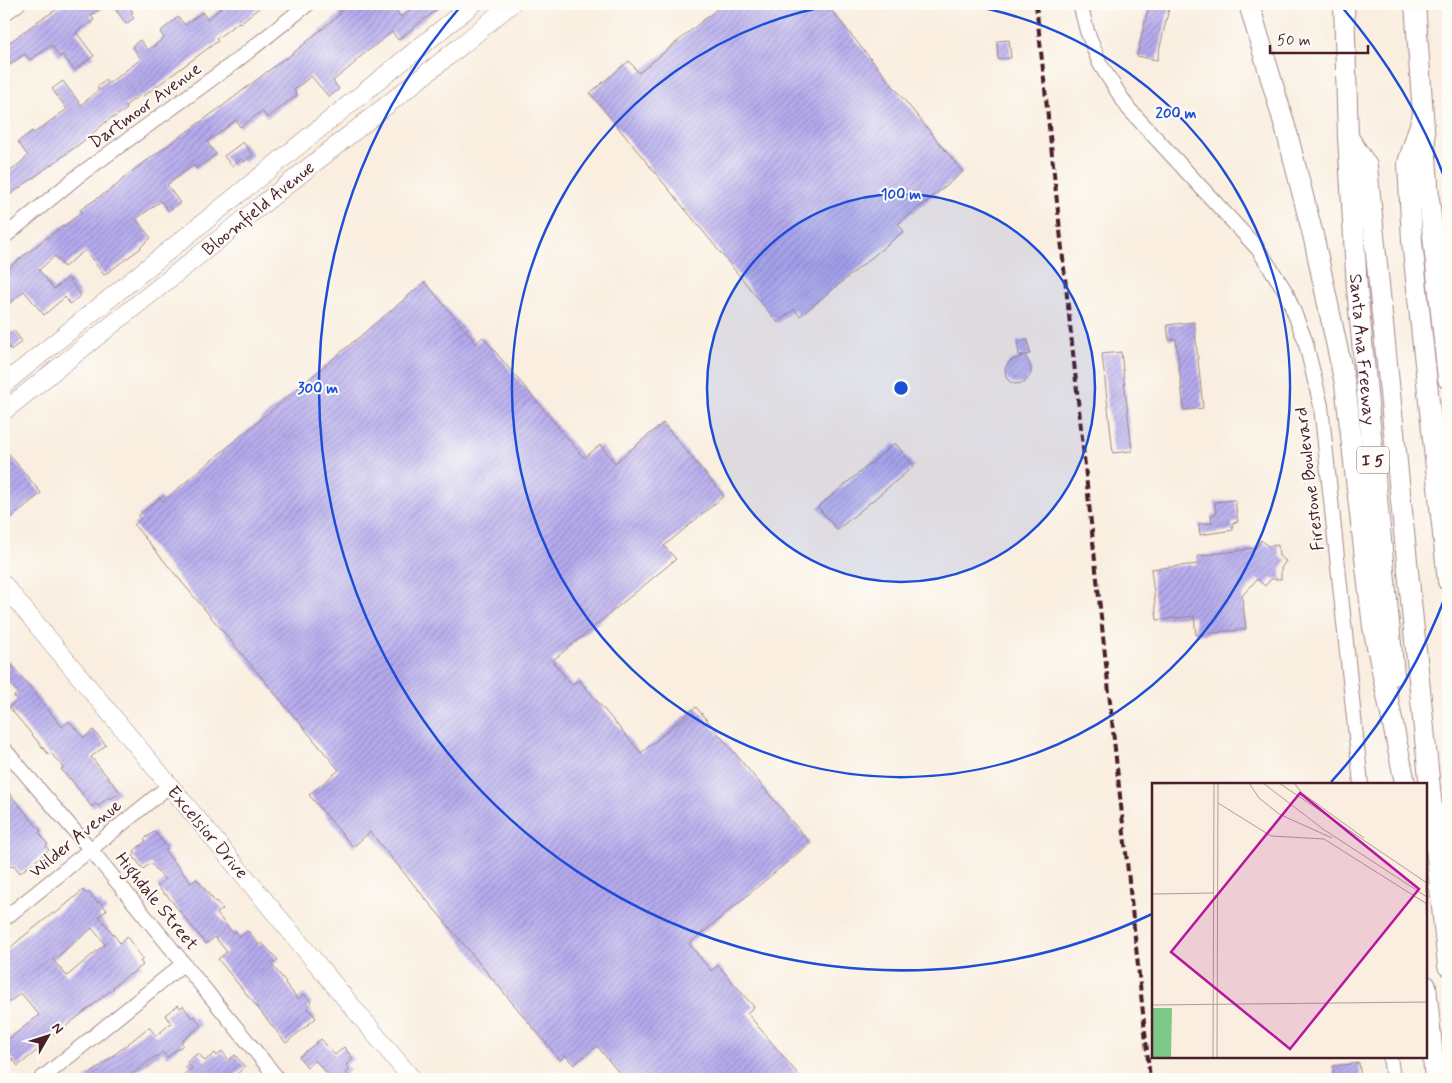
<svg xmlns="http://www.w3.org/2000/svg" width="1452" height="1083" viewBox="0 0 1452 1083" font-family="Mynerve,sans-serif">
<style>
.building{fill:url(#building-hatch);fill-rule:evenodd}
.lines{fill:none;stroke-linecap:round;stroke-linejoin:round}
.minor-casing{stroke:#a28685;stroke-width:16}
.major-casing{stroke:#a28685;stroke-width:19}
.highway-casing{stroke:#a28685;stroke-width:22}
.minor{stroke:#fff;stroke-width:14}
.major{stroke:#fff;stroke-width:18}
.highway{stroke:#fff;stroke-width:20}
.rail{stroke:#4a1f2b;stroke-width:4;stroke-dasharray:8 4;stroke-linecap:butt}
.ring{fill:none;stroke:#1d4ed8;stroke-width:2.5}
.labels{text-anchor:middle;stroke-width:4;stroke-linejoin:round;paint-order:stroke}
.shield{fill:#fdfcf7;stroke:#806168;stroke-width:1}
.shield-label{font-size:16px;font-weight:bold;fill:#4a1f2b}
.street-label{font-size:18px;fill:#4a1f2b;stroke:#fdfcf7}
.inset-road{fill:none;stroke:#b39b97;stroke-width:1}
.view{fill:#b5179e;fill-opacity:0.15;stroke:#b5179e;stroke-width:2.5}
.inset-edge{fill:none;stroke:#4a1f2b;stroke-width:2.5}
.centre{fill:#1d4ed8;stroke:#fdfcf7;stroke-width:2.5}
.ring-label{font-size:15px;text-anchor:middle;font-weight:bold;fill:#1d4ed8;stroke:#fdfcf7;stroke-width:4;stroke-linejoin:round;paint-order:stroke}
</style>
<defs>
<pattern id="building-hatch" width="6" height="6" patternUnits="userSpaceOnUse" patternTransform="scale(1.25)"><rect width="6" height="6" fill="#b5abee"/><path d="M-1 1l2-2M0 6l6-6M5 7l2-2" fill="none" stroke="#958bc1"/></pattern>
</defs>
<rect width="100%" height="100%" fill="#fdfcf7"/>
<filter id="ink" filterUnits="userSpaceOnUse"><feTurbulence type="fractalNoise" baseFrequency=".02" numOctaves="2"/><feDisplacementMap in="SourceGraphic" scale="10" xChannelSelector="R" yChannelSelector="G"/><feConvolveMatrix kernelMatrix="1 2 1 2 8 2 1 2 1" color-interpolation-filters="sRGB"/></filter>
<filter id="wash" filterUnits="userSpaceOnUse"><feTurbulence type="fractalNoise" baseFrequency=".0096" numOctaves="4" result="noise"/><feDisplacementMap in="SourceGraphic" scale="20" xChannelSelector="R" yChannelSelector="G"/><feGaussianBlur stdDeviation="1.12" result="paint"/><feColorMatrix in="noise" values="0 0 0 0 0 0 0 0 0 0 0 0 0 0 0 0 0 1.4 0 .05"/><feComposite in="paint" operator="in"/></filter>
<g filter="url(#wash)">
<rect width="100%" height="100%" fill="#f9eedf"/>
<g id="blocks">
<!-- building -->
<path class="building" d="M66,4H109L91,15L94,20L76,32L94,56L74,70L63,55L59,57L52,45L30,60L25,54L8,66L4,60V47L38,21Z
M112,4H127L133,12L131,14L134,18L126,24Z
M226,4H264L240,23L239,22L216,39L218,41L142,97L140,95L125,106L127,109L113,118L112,117L81,143L4,199V177L28,156L18,142L32,131L34,133L67,109L52,89L63,81L81,105L99,90L97,87L106,80L108,84L141,59L132,46L140,40L148,50L164,38L160,32L178,17L185,25L202,12L207,19Z
M349,4H390L401,17L416,4H444L398,40L392,32L355,61L356,62L333,81L339,89L329,97L311,76L294,90L297,95L267,118L262,111L240,127L236,120L207,142L216,154L196,169L194,165L167,185L180,203L168,211L161,201L136,219L151,238L140,247L141,248L104,275L85,250L64,267L55,256L39,270L54,289L68,278L81,295L70,304L65,297L44,315L24,291L9,304L4,298V277L9,272L7,269L63,225L64,226L82,212L80,210L117,185L127,175L224,105L285,58L286,59L340,14L339,12Z
M723,4H826L963,172L898,224L904,231L800,316L794,309L778,323L590,93L629,61L639,73Z
M1149,4H1170L1157,60L1137,56Z
M1009,40L1011,58L998,59L997,41Z
M243,142L253,155L244,162L241,159L232,166L224,156Z
M425,282L476,343L483,337L584,458L600,445L615,463L663,423L724,496L664,546L676,559L552,661L572,685L579,680L641,753L696,707L810,843L689,944L711,971L718,965L754,1007L747,1013L802,1079H624L597,1046L574,1065L565,1055L560,1060L370,832L353,847L309,795L339,770L134,525L141,519L138,516L160,497L163,501Z
M1194,322L1203,408L1184,410L1176,339L1169,340L1167,325Z
M14,331L22,341L11,350L4,339Z
M1028,340L1030,354L1025,355L1031,367V374L1024,383L1015,384L1009,381L1006,377L1005,368L1010,361L1024,355H1019L1017,341Z
M1121,352L1132,451L1113,453L1102,354Z
M895,443L914,466L837,530L818,507Z
M4,448L41,493L4,524Z
M1235,500L1238,522L1232,523L1233,530L1200,535L1199,524L1212,523L1211,515L1216,514L1215,502Z
M1261,540L1268,546L1278,545L1279,556L1286,561L1281,568V579H1271L1265,586L1257,579L1242,596L1246,629L1196,635L1194,616L1157,620L1151,569L1198,564L1197,556L1245,550V549L1256,548Z
M4,655L62,727L69,721L84,738L93,730L106,745L91,757L120,792L111,799L109,797L98,806L96,804L92,807L70,778L69,779L61,769L63,768L51,753L48,754L9,707L17,700L14,696L18,693L4,676Z
M4,787L41,831L39,832L48,845L46,846L49,850L20,873L14,865L9,867L4,861Z
M154,832L168,848L165,851L191,883L197,879L215,902L216,901L223,909L217,914L233,933L235,931L240,937L248,931L259,945L262,943L278,960L272,965L286,982L285,983L298,999L304,994L312,1003L307,1007L316,1018L286,1043L218,959L227,952L215,937L206,944L166,894L165,895L157,886L165,880L151,863L143,869L133,856L136,853L134,851L146,841L144,839Z
M83,890L86,894L88,892L98,903L99,901L107,910L99,916L120,943L127,937L143,959L140,961L143,965L130,975L129,974L113,987L114,988L55,1035L53,1033L38,1045L40,1048L18,1066L12,1058L4,1064V1043L39,1015L21,993L4,1006V955L7,953L6,952L19,940L53,913L55,914ZM92,928L105,944L67,976L53,960Z
M178,1005L180,1008L183,1006L192,1018L194,1016L201,1025L181,1042L183,1045L167,1057L163,1052L157,1057L156,1056L126,1079H84L149,1027L156,1036L171,1023L165,1015Z
M321,1039L335,1055L344,1047L353,1059L346,1065L350,1070L346,1073L351,1079H332L315,1060L307,1067L299,1057Z
M222,1051L229,1060L235,1055L245,1067L231,1079H178L192,1068L187,1062L198,1053L205,1061L215,1053L217,1056Z
M1359,1063L1361,1079H1334L1333,1066Z"/>
</g>
</g>
<g filter="url(#ink)">
<use href="#blocks" fill-opacity="0" stroke="#a28685" stroke-width="1"/>
<g class="lines">
<defs>
<path id="minor" d="M1080,4L1087,31L1100,64L1128,108L1258,249L1286,292L1305,340L1321,406L1361,784
M4,14L18,4
M4,237L78,176L235,62L308,4
M4,749L91,850L278,1079
M4,919L169,786
M1390,1057L1393,1079
M41,1079L183,964"/>
<path id="major" d="M4,384L473,4
M4,411L462,45L511,4
M4,585L412,1079"/>
<g id="highway">
<path d="M1249,4L1287,133L1314,239L1345,384L1373,627L1405,783"/>
<path id="s1" d="M1344,4L1348,137L1357,289L1394,675"/>
<path d="M1415,4L1429,198L1448,379"/>
<path d="M1423,115L1408,163L1412,241L1448,581"/>
<path d="M1348,137L1367,166L1448,966"/>
<path d="M1426,986L1435,1079"/>
</g>
</defs>
<!-- minor casing -->
<use href="#minor" class="minor-casing"/>
<!-- major casing -->
<use href="#major" class="major-casing"/>
<!-- highway casing -->
<use href="#highway" class="highway-casing"/>
<!-- minor -->
<use href="#minor" class="minor"/>
<!-- major -->
<use href="#major" class="major"/>
<!-- highway -->
<use href="#highway" class="highway"/>
<!-- rail -->
<path class="rail" d="M1036,4L1150,1079"/>
</g>
</g>
<!-- distance rings -->
<circle cx="901" cy="388" r="194" fill="#1d4ed8" fill-opacity=".12"/>
<g class="ring">
<circle cx="901" cy="388" r="194"/>
<path d="M962 4A389 389 0 1 1 840 4"/>
<path d="M1447 592A583 583 0 0 1 1331 782M1152 914A583 583 0 0 1 461 6M1341 6A583 583 0 0 1 1447 184"/>
</g>
<g class="labels">
<!-- shield labels -->
<rect class="shield" x="1357" y="446.5" width="32" height="27" rx="4"/>
<g class="shield-label">
<text x="1373" y="466">I 5</text>
</g>
<!-- street labels -->
<g class="street-label">
<text transform="translate(145 105) rotate(-36)" y="6">Dartmoor Avenue</text>
<text transform="translate(258 208) rotate(-39)" y="6">Bloomfield Avenue</text>
<text dy="6" stroke="none"><textPath href="#s1" startOffset="346">Santa Ana Freeway</textPath></text>
<text transform="translate(1309 479) rotate(-97)" y="6">Firestone Boulevard</text>
<text transform="translate(208 832) rotate(50)" y="6">Excelsior Drive</text>
<text transform="translate(75 838) rotate(-39)" y="6">Wilder Avenue</text>
<text transform="translate(157 901) rotate(51)" y="6">Highdale Street</text>
</g>
</g>
<!-- overview -->
<g transform="translate(1152 783)">
<rect width="275" height="275" fill="#f9eedf"/>
<path d="M0,225H20L19,275H0Z" fill="#7ec987"/>
<path d="M0,255L11,262L14,275H0Z" fill="#7ec987"/>
<path class="inset-road" d="M97,0L107,15L127,31L180,55M111,0L171,46L275,114M127,0L275,100M142,0L150,10L212,55M0,1L59,0M66,20L119,53L172,56L275,121M274,109L275,59M0,111L61,110M274,120L275,148M0,222L275,219M61,275L62,0M65,275L66,0"/>
<path class="view" d="M148,10L267,106L138,266L19,169Z"/>
<rect width="275" height="275" class="inset-edge"/>
</g>
<circle cx="901" cy="388" r="8" class="centre"/>
<g class="ring-label">
<text x="1176" y="118">200 m</text>
<text x="901" y="199">100 m</text>
<text x="318" y="393">300 m</text>
</g>
<!-- margin -->
<rect width="1452" height="1083" fill="none" stroke="#fdfcf7" stroke-width="20"/>
<!-- north arrow -->
<g transform="translate(48 1036) rotate(51)" stroke="#fdfcf7" stroke-width="4" paint-order="stroke">
<path d="M0-4L9 19L0 12L-9 19Z" fill="#4a1f2b"/>
<text y="-8" font-size="14" font-weight="bold" text-anchor="middle" fill="#4a1f2b">N</text>
</g>
<!-- scale -->
<path d="M1270 45v8h98v-8" fill="none" stroke="#4a1f2b" stroke-width="2.5"/>
<text x="1277" y="45" font-size="15" fill="#4a1f2b" stroke="#fdfcf7" stroke-width="4" paint-order="stroke">50 m</text>
</svg>
